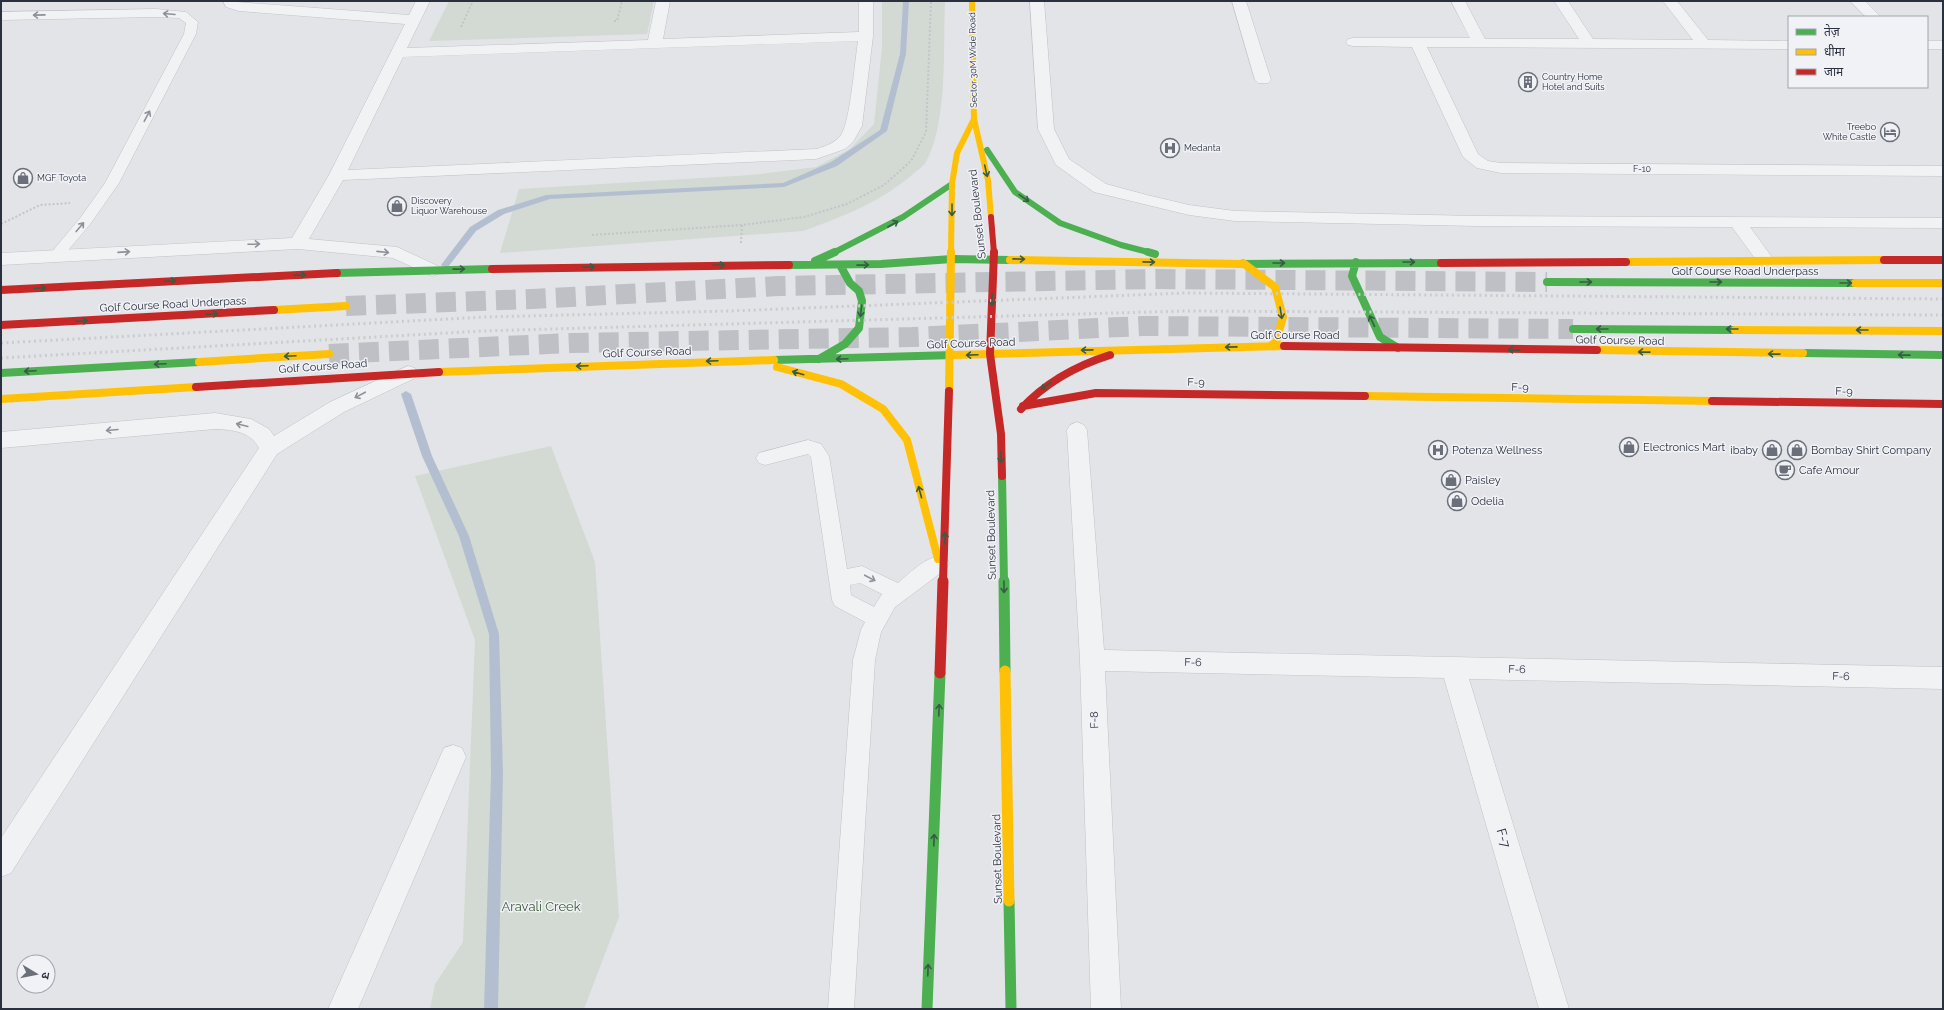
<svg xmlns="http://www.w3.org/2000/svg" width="1944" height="1010" viewBox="0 0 1944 1010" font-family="Raleway,'Noto Sans Devanagari',sans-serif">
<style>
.green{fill:#d2dad3}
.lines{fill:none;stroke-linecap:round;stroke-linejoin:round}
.stream{fill:#b3bfd0;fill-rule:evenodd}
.secondary-tunnel{stroke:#bec0c5;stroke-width:20;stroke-dasharray:20 10;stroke-linecap:butt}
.lane-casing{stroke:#c1c2c5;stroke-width:1}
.street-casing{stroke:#c1c2c5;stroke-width:1}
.path{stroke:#c4c5ca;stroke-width:2;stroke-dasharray:2 2;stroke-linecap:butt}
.lane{fill:#f1f2f4;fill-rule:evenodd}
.street{fill:#f1f2f4;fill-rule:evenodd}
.fast-far2{stroke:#4caf50;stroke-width:6}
.fast-far1{stroke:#4caf50;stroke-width:8}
.fast{stroke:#4caf50;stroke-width:11}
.slow-far2{stroke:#ffc107;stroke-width:6}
.slow-far1{stroke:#ffc107;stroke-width:8}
.slow{stroke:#ffc107;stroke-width:11}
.jam-far2{stroke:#c62828;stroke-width:6}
.jam-far1{stroke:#c62828;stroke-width:8}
.jam{stroke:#c62828;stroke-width:11}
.rail{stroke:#cbccce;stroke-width:3;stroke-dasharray:2 3.5;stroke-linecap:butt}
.oneway{stroke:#8e919a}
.oneway2{stroke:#375c45}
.labels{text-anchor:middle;stroke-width:3;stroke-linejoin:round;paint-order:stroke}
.far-street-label{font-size:9px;fill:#2b303f;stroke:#f0f2f6}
.far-poi-label{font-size:9px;fill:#2b303f;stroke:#f0f2f6;text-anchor:start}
.street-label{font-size:11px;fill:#2b303f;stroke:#f0f2f6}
.poi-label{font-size:11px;fill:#2b303f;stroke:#f0f2f6;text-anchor:start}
.near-street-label{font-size:13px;fill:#2b303f;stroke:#f0f2f6}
.near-park-label{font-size:13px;fill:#3d5a39;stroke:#f0f2f6}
</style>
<rect width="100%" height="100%" fill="#e3e4e7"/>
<!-- green -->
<path class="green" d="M449,1H654L647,34L429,41Z
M882,1H945C943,48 948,121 926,162C923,167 916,171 912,175C880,202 842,217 803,231L500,253L519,189L751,175L816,167L850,149L874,124L882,48Z
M551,446L595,562L619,917L584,1009H430L435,984L463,942L475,640L415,476Z"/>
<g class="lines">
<!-- stream -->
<path class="stream" d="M903,1H909L906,54L887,131L837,166L784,187L550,199L504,214L476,231L448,267L445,268L441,265L470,227L498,210L546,195L783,183L831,162L880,130L900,54Z
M406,391L411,394L432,456L469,536L499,634L503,773L498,1009H484L491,773L489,634L459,536L422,456L401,394Z"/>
<!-- secondary-tunnel -->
<path class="secondary-tunnel" d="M346,306L532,299L779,286L1156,279L1547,282
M329,354L572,343L912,337L1142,326L1573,329"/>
<defs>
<path id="lane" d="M156,9L186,12L198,22L196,34L119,183L91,223L60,260L55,262L50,260L47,257L50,254L81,217L105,183L184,34L186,23L179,18L156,17L1,20V12Z
M808,440L821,444L829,456L847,569L862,566L898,583C910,573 930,552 946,557L949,563L946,569L895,607L881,632L875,660L854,1009H828L853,660L861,630L865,622L835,606L832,600L811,457L808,454L765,465L759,463L756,458L759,453ZM860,583L882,594L874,607L851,595L850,585Z"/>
<path id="street" d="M223,1L409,15L416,1H430L407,48L648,40L656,1H670L663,39L859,32V1H873V36L862,126L853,142L845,149L816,159L343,180L309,239L397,247L438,266L441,270L438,274L432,276L393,258L298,249L1,265V253L292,238L329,175L405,24L239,11L226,7ZM858,41C855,60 850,123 841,135C835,143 826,146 817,149L348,170L403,57Z
M1030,1H1044L1054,129L1069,159L1106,184L1147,195L1189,205L1235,211L1478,216L1943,218V228L1750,227L1774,260L1771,264L1765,266L1759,264L1732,227L1478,226L1235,221L1189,215L1094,192L1056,165L1038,129Z
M1232,1H1246L1271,80L1268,83H1258L1255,80Z
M1451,1H1465L1485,39H1579L1554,1H1568L1593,39L1693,40L1663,1H1677L1708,40L1789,41V49L1427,47L1478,154L1488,161L1501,163L1943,166V176L1501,173L1477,168L1463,157L1412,47L1353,46L1348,45L1346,42L1348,39L1353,38H1470Z
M1850,1H1865L1881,17H1866Z
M1927,41H1943V49H1927Z
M408,366L415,368L418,373L415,378L344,412L277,454L11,873L1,877V838L259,448C250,431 233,430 215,429L1,448V432L215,413L251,419L269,429L274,436L330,402Z
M1077,422L1084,425L1087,430L1104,650L1943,667V689L1469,679L1569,1009H1539L1444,678L1105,671L1121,1009H1091L1080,660L1067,430L1070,425Z
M453,745L462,748L466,757L358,1009H328L444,748Z"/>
</defs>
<!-- lane casing -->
<use href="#lane" class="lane-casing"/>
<!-- street casing -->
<use href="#street" class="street-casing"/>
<!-- path -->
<path class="path" d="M614,21H617L622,1
M461,27L473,1
M1,224L40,205L70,203
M592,235L742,225
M741,243L742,225L804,217L847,204L884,185L911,161L926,132L931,1"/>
<!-- lane -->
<use href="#lane" class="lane"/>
<!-- street -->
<use href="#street" class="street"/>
<!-- fast-far2 -->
<path class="fast-far2" d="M987,150L1015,192L1060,223L1121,245L1152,253
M833,253L903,217L952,184"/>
<!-- fast-far1 -->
<path class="fast-far1" d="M1148,252L1155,254
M815,261L835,252
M1356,262L1352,276L1380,337L1398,348
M1241,264L1441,263
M789,265L881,264L952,259L1010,260
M337,273L492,269
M1547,282L1855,283
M1573,329L1735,330
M1803,353L1943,355
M819,359L845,344L859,328L862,301L859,291L850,283L840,265
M774,360L954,355
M1,373L199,362
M1002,476L1004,582"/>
<!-- fast -->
<path class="fast" d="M1004,581L1005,671
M1009,901L1011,1009
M927,1009L940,673"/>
<!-- slow-far2 -->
<path class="slow-far2" d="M972,1L974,119L988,180L991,217
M951,253L952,184L957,153L974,119"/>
<!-- slow-far1 -->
<path class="slow-far1" d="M1010,260L1241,264
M1626,262L1884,260
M1243,263L1275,287L1283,317L1276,342L1270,346
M1855,283H1943
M274,310L346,306
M1735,330L1943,331
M1597,350L1803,353
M954,355L1284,346
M199,362L329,354
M777,367L841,384L883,409L907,440L938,559
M439,372L774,360
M949,391L951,252
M1365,396L1712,401
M1,399L196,387"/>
<!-- slow -->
<path class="slow" d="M1005,671L1009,901"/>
<!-- jam-far2 -->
<path class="jam-far2" d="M991,217L994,253"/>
<!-- jam-far1 -->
<path class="jam-far1" d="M994,252L990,354L1001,434L1002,476
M1884,260H1943
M1441,263L1626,262
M492,269L789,265
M1,290L337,273
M1,325L274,310
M1284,346L1597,350
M196,387L439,372
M1712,401L1943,404
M1023,406L1096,393L1365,396
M1021,409C1046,382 1075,366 1110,355
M943,582L949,391"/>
<!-- jam -->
<path class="jam" d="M940,673L943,581"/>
<!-- rail -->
<path class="rail" d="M1,343L485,317L729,311L1185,293L1943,299
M1,358L482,331L1185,311L1943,315"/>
</g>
<!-- one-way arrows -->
<defs><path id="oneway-shaft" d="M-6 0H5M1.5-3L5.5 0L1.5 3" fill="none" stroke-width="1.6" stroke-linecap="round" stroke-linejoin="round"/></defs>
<g class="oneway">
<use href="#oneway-shaft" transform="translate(169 14) rotate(-175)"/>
<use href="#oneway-shaft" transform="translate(39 15) rotate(179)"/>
<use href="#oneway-shaft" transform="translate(147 116) rotate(-62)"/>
<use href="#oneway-shaft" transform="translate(80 227) rotate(-50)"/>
<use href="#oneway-shaft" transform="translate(254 244) rotate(-2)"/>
<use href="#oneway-shaft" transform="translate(124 252) rotate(-4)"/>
<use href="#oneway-shaft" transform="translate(383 252) rotate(6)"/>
<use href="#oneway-shaft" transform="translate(360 395) rotate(152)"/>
<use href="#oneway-shaft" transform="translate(242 425) rotate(-166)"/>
<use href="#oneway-shaft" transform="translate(112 430) rotate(175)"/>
<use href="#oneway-shaft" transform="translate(870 578) rotate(28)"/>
</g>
<g class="oneway2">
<use href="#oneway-shaft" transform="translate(986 171) rotate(77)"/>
<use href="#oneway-shaft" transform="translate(1024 198) rotate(35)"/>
<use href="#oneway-shaft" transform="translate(952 210) rotate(90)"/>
<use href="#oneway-shaft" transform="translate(893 224) rotate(-30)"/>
<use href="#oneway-shaft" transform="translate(1019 259) rotate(1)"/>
<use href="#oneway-shaft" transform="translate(1149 262) rotate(1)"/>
<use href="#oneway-shaft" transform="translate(1409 262)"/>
<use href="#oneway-shaft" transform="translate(1279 263)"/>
<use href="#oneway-shaft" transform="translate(719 265)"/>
<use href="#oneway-shaft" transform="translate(863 265) rotate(-1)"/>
<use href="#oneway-shaft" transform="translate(589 267) rotate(-1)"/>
<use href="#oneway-shaft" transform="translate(459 269) rotate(-1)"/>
<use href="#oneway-shaft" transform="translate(300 275) rotate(-3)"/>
<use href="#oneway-shaft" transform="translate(170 281) rotate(-3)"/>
<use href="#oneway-shaft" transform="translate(1586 282)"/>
<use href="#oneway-shaft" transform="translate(1716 282)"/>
<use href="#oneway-shaft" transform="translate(1846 283)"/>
<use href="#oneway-shaft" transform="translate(40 288) rotate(-3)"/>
<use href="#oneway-shaft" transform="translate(992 300) rotate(92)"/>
<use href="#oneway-shaft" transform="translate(861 311) rotate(97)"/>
<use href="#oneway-shaft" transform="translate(1281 313) rotate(81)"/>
<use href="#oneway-shaft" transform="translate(212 314) rotate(-3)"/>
<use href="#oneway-shaft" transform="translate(82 321) rotate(-3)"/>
<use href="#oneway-shaft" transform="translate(1372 321) rotate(-115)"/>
<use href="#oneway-shaft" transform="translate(1602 329) rotate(-180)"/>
<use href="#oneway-shaft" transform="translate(1732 329) rotate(-180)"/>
<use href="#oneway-shaft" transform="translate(1862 330) rotate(-180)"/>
<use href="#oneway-shaft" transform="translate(1231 347) rotate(179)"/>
<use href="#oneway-shaft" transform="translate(1087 350) rotate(179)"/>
<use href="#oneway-shaft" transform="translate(1514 350) rotate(-179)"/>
<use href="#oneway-shaft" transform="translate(1644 352) rotate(-179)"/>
<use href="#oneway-shaft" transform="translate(1774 354) rotate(-179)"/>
<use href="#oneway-shaft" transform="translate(972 355) rotate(178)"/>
<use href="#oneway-shaft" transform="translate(1904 355) rotate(-179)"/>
<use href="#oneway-shaft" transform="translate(290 356) rotate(177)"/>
<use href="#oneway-shaft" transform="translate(842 359) rotate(178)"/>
<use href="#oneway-shaft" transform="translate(712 361) rotate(178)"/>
<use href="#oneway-shaft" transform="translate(160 364) rotate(177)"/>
<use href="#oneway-shaft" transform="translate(582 366) rotate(178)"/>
<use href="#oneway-shaft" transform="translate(30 371) rotate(177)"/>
<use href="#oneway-shaft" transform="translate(798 373) rotate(-164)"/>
<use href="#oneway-shaft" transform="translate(1046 386) rotate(144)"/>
<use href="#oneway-shaft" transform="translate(1001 457) rotate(89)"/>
<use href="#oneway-shaft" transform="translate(920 492) rotate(-105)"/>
<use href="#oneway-shaft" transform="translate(945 538) rotate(-89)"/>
<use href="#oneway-shaft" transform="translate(1004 587) rotate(89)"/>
<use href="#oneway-shaft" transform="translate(939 710) rotate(-88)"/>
<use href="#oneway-shaft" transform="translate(934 840) rotate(-88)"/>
<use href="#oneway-shaft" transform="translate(928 970) rotate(-88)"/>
</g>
<!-- icons -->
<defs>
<symbol id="building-ring" viewBox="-11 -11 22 22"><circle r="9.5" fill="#f0f2f6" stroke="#6b6f7a" stroke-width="1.5"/><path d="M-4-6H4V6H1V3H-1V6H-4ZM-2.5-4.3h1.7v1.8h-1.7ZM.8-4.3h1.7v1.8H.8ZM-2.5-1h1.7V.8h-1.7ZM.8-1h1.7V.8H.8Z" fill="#6b6f7a"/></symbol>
<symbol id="hotel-ring" viewBox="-11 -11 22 22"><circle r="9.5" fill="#f0f2f6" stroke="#6b6f7a" stroke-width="1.5"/><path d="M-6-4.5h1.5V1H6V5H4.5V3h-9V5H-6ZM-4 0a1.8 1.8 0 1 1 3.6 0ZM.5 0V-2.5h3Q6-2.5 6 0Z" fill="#6b6f7a"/></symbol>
<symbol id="hospital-ring" viewBox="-11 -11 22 22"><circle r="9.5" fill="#f0f2f6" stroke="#6b6f7a" stroke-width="1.5"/><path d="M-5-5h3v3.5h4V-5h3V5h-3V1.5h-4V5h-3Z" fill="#6b6f7a"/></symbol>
<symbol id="shop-ring" viewBox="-11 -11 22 22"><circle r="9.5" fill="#f0f2f6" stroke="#6b6f7a" stroke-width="1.5"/><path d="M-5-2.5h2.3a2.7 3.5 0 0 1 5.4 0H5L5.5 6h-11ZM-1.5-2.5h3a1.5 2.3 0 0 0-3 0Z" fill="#6b6f7a"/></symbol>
<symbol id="cafe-ring" viewBox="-11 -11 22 22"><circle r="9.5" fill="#f0f2f6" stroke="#6b6f7a" stroke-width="1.5"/><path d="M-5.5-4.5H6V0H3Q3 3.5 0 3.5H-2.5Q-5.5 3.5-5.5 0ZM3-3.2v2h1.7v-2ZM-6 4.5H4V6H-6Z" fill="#6b6f7a"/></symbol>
</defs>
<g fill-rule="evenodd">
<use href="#building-ring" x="1517" y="71" width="22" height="22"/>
<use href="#hotel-ring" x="1879" y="121" width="22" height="22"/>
<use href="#hospital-ring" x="1159" y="137" width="22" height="22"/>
<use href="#shop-ring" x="12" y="167" width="22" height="22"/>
<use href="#shop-ring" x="386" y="195" width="22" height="22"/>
<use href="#shop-ring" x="1618" y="436" width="22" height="22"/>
<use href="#hospital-ring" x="1427" y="439" width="22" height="22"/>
<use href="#shop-ring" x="1761" y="439" width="22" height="22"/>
<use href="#shop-ring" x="1786" y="439" width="22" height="22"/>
<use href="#cafe-ring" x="1774" y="459" width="22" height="22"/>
<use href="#shop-ring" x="1440" y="469" width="22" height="22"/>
<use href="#shop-ring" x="1446" y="490" width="22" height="22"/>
</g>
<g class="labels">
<!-- far-street labels -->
<g class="far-street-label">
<text transform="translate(973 60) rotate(-91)" y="3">Sector 30M Wide Road</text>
<text x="1642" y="172">F-10</text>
</g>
<!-- far-poi labels -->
<g class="far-poi-label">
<text x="1542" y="80">Country Home<tspan x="1542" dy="10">Hotel and Suits</tspan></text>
<text x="1876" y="130" text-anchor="end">Treebo<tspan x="1876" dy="10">White Castle</tspan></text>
<text x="1184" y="151">Medanta</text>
<text x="37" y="181">MGF Toyota</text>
<text x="411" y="204">Discovery<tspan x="411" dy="10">Liquor Warehouse</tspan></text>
</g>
<!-- street labels -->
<g class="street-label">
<text transform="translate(977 214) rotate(-96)" y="4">Sunset Boulevard</text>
<text x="1745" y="275">Golf Course Road Underpass</text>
<text transform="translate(173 304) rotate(-3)" y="4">Golf Course Road Underpass</text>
<text x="1295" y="339">Golf Course Road</text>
<text transform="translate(1620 340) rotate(1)" y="4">Golf Course Road</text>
<text transform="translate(971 343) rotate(-2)" y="4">Golf Course Road</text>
<text transform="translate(647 352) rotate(-2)" y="4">Golf Course Road</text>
<text transform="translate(323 366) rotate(-4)" y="4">Golf Course Road</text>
<text transform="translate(1196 382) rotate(1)" y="4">F-9</text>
<text transform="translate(1520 387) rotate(1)" y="4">F-9</text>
<text transform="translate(1844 391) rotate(1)" y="4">F-9</text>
<text transform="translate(991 535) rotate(-91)" y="4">Sunset Boulevard</text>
<text transform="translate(1193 662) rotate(1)" y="4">F-6</text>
<text transform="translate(1517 669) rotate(1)" y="4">F-6</text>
<text transform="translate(1841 676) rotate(1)" y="4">F-6</text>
<text transform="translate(1094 720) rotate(-92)" y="4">F-8</text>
<text transform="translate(997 859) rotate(-91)" y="4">Sunset Boulevard</text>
</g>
<!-- poi labels -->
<g class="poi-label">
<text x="1643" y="451">Electronics Mart</text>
<text x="1452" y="454">Potenza Wellness</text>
<text x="1758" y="454" text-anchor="end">ibaby</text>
<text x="1811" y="454">Bombay Shirt Company</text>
<text x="1799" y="474">Cafe Amour</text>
<text x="1465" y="484">Paisley</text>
<text x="1471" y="505">Odelia</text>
</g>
<!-- near-street labels -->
<g class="near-street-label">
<text transform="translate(1504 838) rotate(74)" y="5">F-7</text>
</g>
<!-- near-park labels -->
<g class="near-park-label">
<text x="541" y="911">Aravali Creek</text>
</g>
</g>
<!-- border -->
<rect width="1944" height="1010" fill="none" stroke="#2b303f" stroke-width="4"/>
<!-- legend -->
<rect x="1788" y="16" width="140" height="72" fill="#f0f2f6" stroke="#a1a4ad"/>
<rect x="1796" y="29" width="20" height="6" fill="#4caf50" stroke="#a1a4ad"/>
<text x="1824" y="36" font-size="12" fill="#2b303f">तेज़</text>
<rect x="1796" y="49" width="20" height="6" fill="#ffc107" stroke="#a1a4ad"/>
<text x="1824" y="56" font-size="12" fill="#2b303f">धीमा</text>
<rect x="1796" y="69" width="20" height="6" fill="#c62828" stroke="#a1a4ad"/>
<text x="1824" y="76" font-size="12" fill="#2b303f">जाम</text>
<!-- north arrow -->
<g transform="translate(36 974) rotate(100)"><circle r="19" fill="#f0f2f6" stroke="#a1a4ad"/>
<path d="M0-3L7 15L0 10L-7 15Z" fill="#6b6f7a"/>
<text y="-6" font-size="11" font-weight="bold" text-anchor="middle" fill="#2b303f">उ</text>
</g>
</svg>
